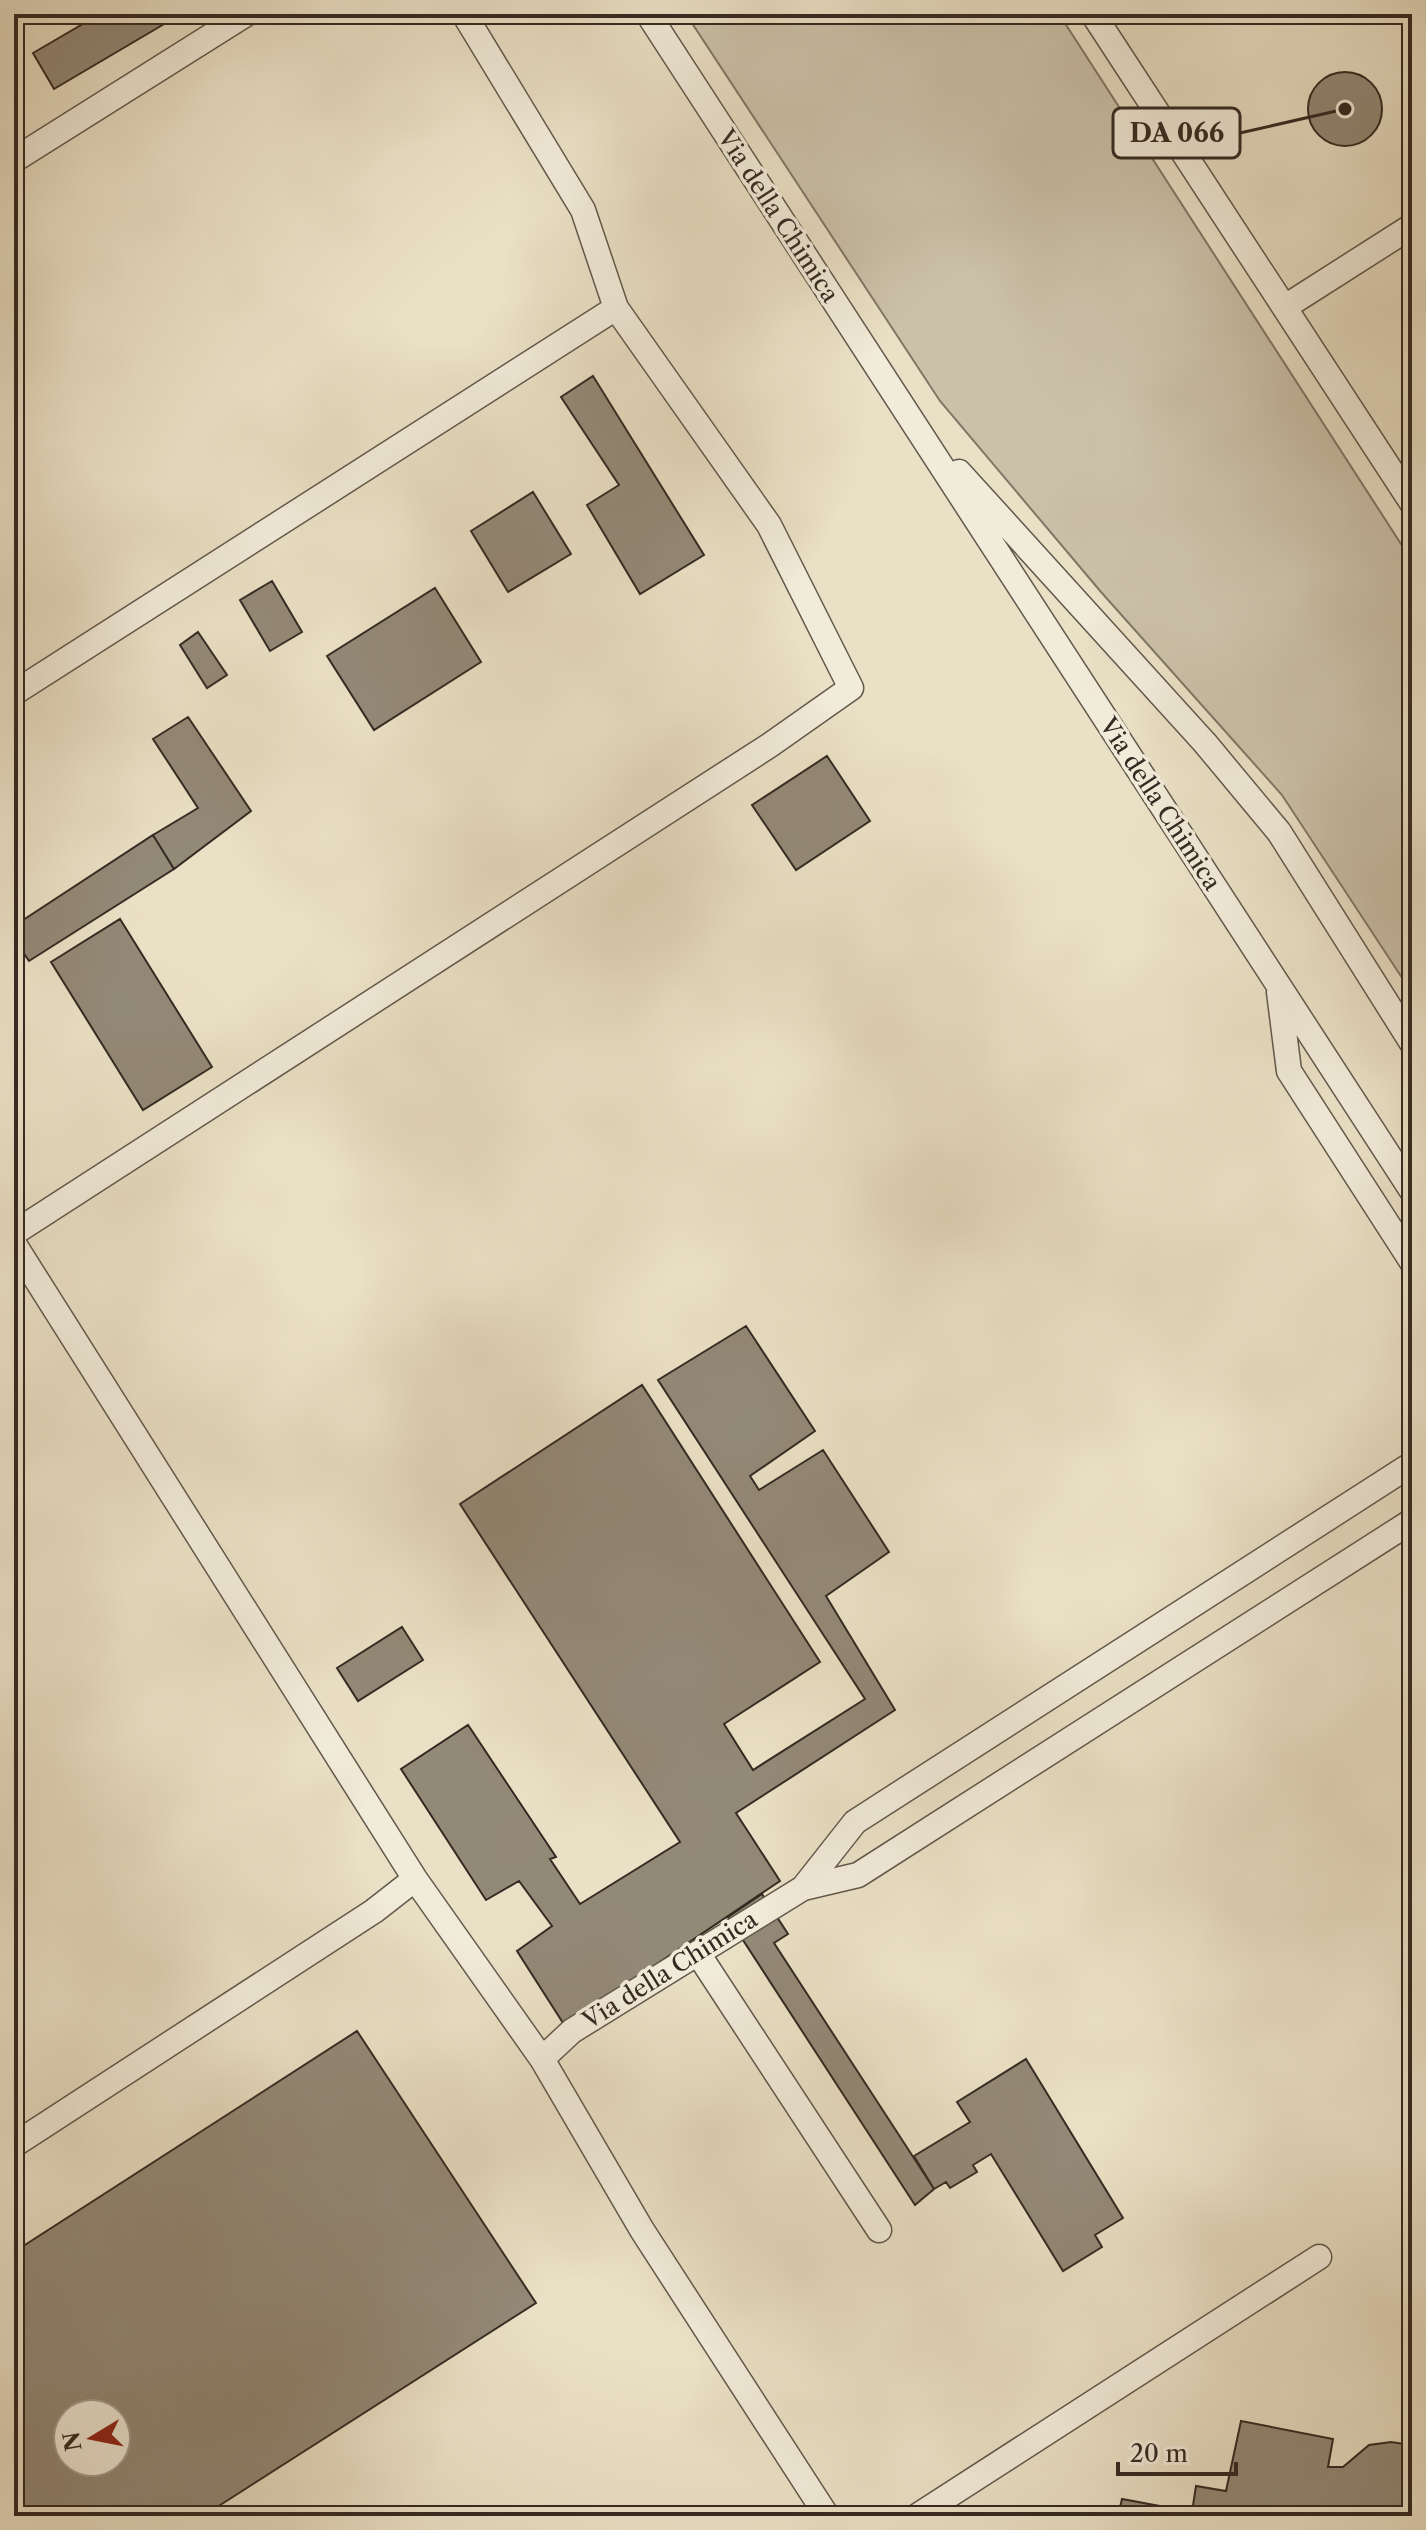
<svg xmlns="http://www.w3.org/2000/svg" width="1426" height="2530" viewBox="0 0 1426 2530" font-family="'Libre Caslon Text',serif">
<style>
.green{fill:#cbc1a9;stroke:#807666;stroke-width:2}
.building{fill:#938977;stroke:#352a23;stroke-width:2;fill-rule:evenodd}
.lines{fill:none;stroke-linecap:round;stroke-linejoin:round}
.service-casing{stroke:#62584c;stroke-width:27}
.service{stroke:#f1ebd9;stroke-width:24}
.labels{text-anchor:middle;stroke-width:7;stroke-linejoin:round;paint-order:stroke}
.street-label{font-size:24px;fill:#352a23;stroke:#f1ebd9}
.leader{fill:none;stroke:#352a23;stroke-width:3}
.callout-dot{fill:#352a23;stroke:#f1ebd9;stroke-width:3}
.callout{fill:#f1ebd9;stroke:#352a23;stroke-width:3}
.callout-label{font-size:26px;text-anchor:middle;font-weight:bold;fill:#352a23}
</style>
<rect width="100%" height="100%" fill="#eae0c5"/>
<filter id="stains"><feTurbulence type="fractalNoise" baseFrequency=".0025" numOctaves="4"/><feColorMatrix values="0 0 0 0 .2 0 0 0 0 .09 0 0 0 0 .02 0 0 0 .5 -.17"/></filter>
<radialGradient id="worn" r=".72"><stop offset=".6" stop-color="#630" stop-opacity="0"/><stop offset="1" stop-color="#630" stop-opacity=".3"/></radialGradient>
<!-- green -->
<path class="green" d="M686,14H1059L1412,561V993L1282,795L1101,592L940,401Z"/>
<!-- building -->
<path class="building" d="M100,14H181L54,89L33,53Z
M1308 109a37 37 0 1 1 74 0a37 37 0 1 1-74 0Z
M593,376L704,555L640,594L587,505L619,485L561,397Z
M533,492L571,554L508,592L471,531Z
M272,581L302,632L270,651L240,600Z
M435,588L481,662L374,730L327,656Z
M198,632L227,675L207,688L180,645Z
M188,717L251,811L174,869L153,835L198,808L153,739Z
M827,756L870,821L796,870L752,805Z
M153,835L174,869L29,961L14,939V926Z
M120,919L212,1067L143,1110L51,962Z
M746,1326L815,1431L750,1476L759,1490L823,1450L889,1552L826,1596L895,1710L736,1813L780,1881L565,2026L517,1951L552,1926L519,1881L486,1900L401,1769L468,1725L556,1857L550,1859L580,1904L680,1842L460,1504L642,1385L820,1662L724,1724L753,1770L865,1699L658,1380Z
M402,1627L423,1660L358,1701L337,1668Z
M762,1894L788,1934L774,1943L934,2189L915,2205L728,1917Z
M357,2031L536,2303L203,2516H14V2252ZM68,2414H116V2462H68Z
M1026,2059L1123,2218L1095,2235L1102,2247L1063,2271L991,2154L973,2165L977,2172L950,2188L946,2182L934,2189L914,2156L970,2122L957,2102Z
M1241,2421L1333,2439L1328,2467H1343L1369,2445L1391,2442L1412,2445V2516H1118L1122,2499L1192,2512L1196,2486L1226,2491Z"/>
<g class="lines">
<defs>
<path id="service" d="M648,14L1412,1191
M1093,14L1412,503
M14,160L246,14
M1285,307L1412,226
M959,472L1205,743L1279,832L1412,1043
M14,693L616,308
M1279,992L1289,1071L1412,1262
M14,1233L770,745L851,688L769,525L616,308L583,210L464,14
M14,1244L415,1879L542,2059L642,2230L827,2516
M803,1888L855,1822L1412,1464
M699,1955L879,2230
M542,2059L572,2031L803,1888L858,1875L1412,1521
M14,2145L374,1911L415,1879
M917,2516L1319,2257"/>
</defs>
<!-- service casing -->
<use href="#service" class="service-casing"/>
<!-- service -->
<use href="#service" class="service"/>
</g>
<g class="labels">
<!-- street labels -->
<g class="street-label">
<text transform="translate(778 216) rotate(57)" y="8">Via della Chimica</text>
<text transform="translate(1160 804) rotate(57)" y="8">Via della Chimica</text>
<text transform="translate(670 1970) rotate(-32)" y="8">Via della Chimica</text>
</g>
</g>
<!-- callouts -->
<path class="leader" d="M1345 109L1240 133"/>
<circle class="callout-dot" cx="1345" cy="109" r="8"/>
<rect class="callout" x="1113" y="108" width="127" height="50" rx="8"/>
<g class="callout-label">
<text x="1177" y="142">DA 066</text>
</g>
<!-- margin -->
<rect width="1426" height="2530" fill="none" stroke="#eae0c5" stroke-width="48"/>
<rect x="16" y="16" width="1394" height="2498" fill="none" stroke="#352a23" stroke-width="4"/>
<rect x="24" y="24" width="1378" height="2482" fill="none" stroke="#352a23" stroke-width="2"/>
<!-- north arrow -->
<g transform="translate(92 2438) rotate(260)"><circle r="38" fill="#f1ebd9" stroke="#a69e90" stroke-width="2"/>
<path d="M0-6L14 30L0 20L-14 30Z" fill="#8f2418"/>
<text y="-12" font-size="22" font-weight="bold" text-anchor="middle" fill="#352a23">N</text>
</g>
<!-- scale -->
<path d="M1118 2462v12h118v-12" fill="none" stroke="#352a23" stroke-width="4"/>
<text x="1130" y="2462" font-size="24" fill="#352a23" stroke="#f1ebd9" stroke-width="6" paint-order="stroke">20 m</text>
<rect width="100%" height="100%" filter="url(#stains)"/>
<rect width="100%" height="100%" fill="url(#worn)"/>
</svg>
